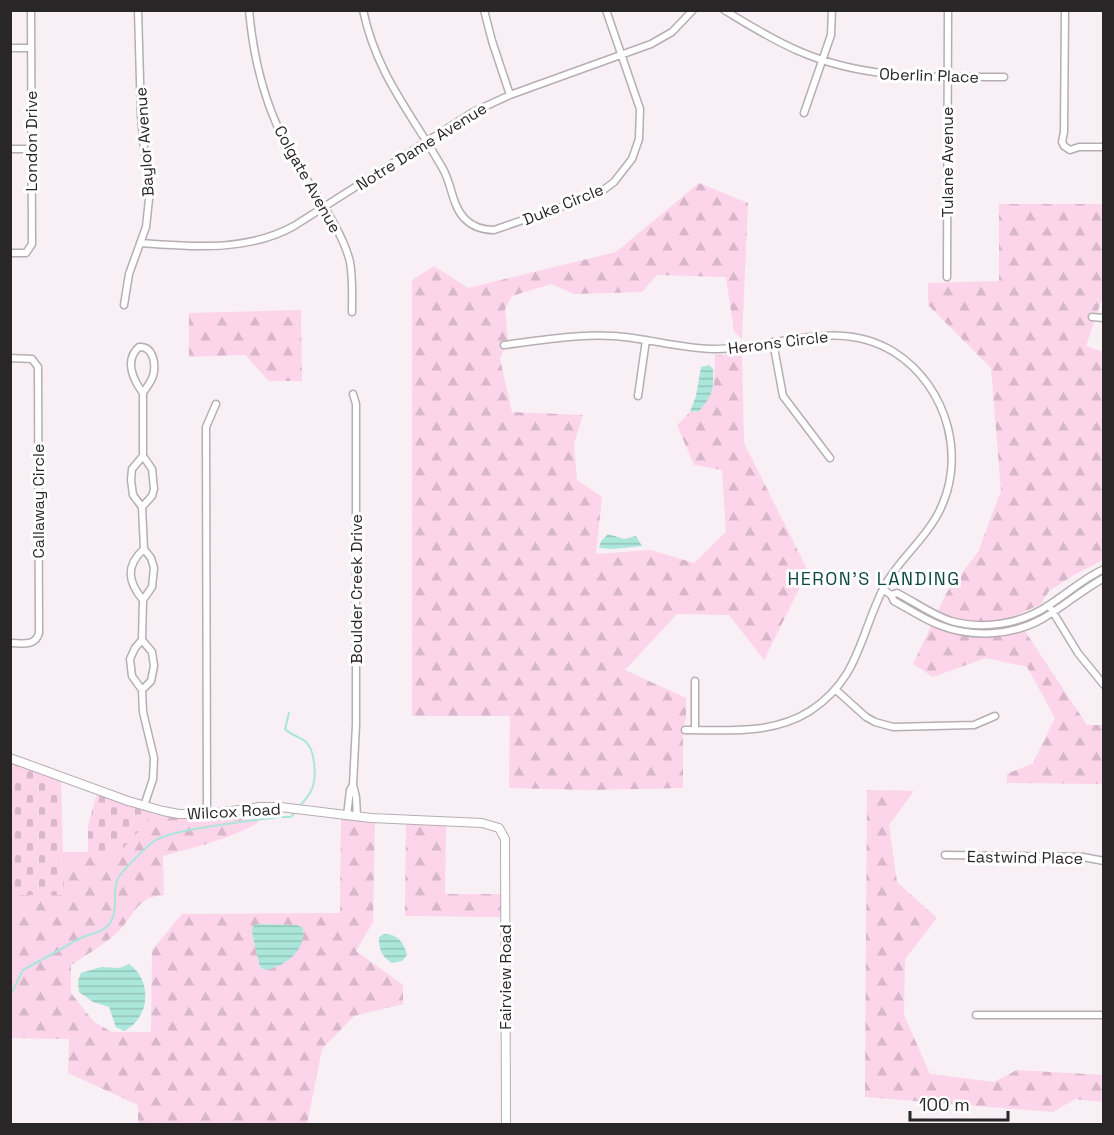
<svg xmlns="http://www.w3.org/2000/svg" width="1114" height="1135" viewBox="0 0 1114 1135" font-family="'Space Grotesk',sans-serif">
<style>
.forest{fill:url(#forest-firs);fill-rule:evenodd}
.cemetery{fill:url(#cemetery-stones)}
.water{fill:url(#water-rules)}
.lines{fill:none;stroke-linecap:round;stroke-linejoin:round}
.stream{stroke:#aae6d9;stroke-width:2}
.minor-casing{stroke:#b6aeb2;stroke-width:9}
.tertiary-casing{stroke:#b6aeb2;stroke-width:10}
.minor{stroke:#fff;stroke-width:6}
.tertiary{stroke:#fff;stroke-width:8}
.labels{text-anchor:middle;stroke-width:6;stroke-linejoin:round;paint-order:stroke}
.street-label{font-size:16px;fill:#292627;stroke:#fff}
.neighbourhood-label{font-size:18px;letter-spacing:1.5px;fill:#0e483f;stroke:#fff}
</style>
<defs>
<pattern id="forest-firs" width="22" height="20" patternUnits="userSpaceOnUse" patternTransform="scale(1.5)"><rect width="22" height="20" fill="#fcd5eb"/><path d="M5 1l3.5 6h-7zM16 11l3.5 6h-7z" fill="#d8b7ca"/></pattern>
<pattern id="cemetery-stones" width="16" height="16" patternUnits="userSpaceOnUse" patternTransform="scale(1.5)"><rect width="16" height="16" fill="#fcd5eb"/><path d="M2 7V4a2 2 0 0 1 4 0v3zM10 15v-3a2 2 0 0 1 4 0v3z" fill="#d8b7ca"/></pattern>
<pattern id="water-rules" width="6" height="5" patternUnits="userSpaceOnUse" patternTransform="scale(1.5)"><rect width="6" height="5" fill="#aae6d9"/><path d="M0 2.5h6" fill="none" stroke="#92c5ba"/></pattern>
</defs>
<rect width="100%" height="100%" fill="#f8f0f4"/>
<!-- forest -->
<path class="forest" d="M699,183L748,203L742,339L734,332L726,277L657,275L642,292L574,294L551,284L512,296L505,309L508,340L500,359L512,412L583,415L574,444L577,480L602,497L596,554L651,550L694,563L726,532L722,470L694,465L677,425L690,412L699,411L714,385L715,355L742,354L744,443L808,571L764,660L729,615L677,614L625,670L686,698V718L683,730V788L591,790L509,788L510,716H412V280L434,266L468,288L616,252Z
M999,204H1103V296L1086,346L1103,352V560L1074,575L1049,591L1041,604L1015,616L1087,725H1103V784L1007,783V774L1033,763L1055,718L1027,667L986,658L933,677L913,664L947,592L978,552L1001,491L991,368L928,305V283L999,281Z
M301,310L302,381H269L245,355L189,357V313Z
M867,790L914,791L889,825L897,882L937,918L905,959L904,1015L930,1074L994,1082L1017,1070L1103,1075V1102L1075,1099L1053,1112L865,1097Z
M262,807L258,823C228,840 195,847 163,856L164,895C137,896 133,917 118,932C104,945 86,955 71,965V993L94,1022L112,1032H151L152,950L182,914L340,913L341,815L375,818L373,922L356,951L403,985V1004L354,1016L322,1049L307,1124H138V1105L68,1073L69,1039L11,1038V895L63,894V852H120L158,810L179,814ZM256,924L296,925L303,932C301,954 286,965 265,970L260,967L252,933Z
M406,820L446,822L445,894H505V917L405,916Z"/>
<!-- cemetery -->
<path class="cemetery" d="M10,758L61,777L64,895H11Z
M98,790L158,810L120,852H88V826Z"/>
<!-- water -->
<path class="water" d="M709,365L713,369C714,389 713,395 699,411L690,412L696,396L701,367Z
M608,534L624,539L636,536L642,546L614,549L599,548L601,541Z
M256,924L297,925L303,928C306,951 286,966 265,970L260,967L252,933L253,926Z
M384,934C398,934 404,943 407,955L402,961L392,963C381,956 379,949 379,937Z
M129,964C153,981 150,1018 124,1031L116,1027L109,1007L93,1002L79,992L78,981L81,973L101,967L120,968Z"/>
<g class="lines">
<!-- stream -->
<path class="stream" d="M289,713L285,729C293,737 299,736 305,741C316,750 317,780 311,791C308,797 303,802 299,807
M10,996L23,970L70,944C82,934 102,935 110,923C120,908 110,889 120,875C126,867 145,848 153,842C169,829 253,821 278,817H291L296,811"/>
<defs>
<path id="minor" d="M249,10C253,55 264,102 285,142C303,179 341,224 350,262C353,279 352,296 352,312
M363,10C377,76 412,114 443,169C452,185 452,206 465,219C473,227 483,230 494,230L598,194L614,182L632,159L639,139L640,109L606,10
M484,10L492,41L510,95
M724,10C749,25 774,41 801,52C866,80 935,77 1004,77
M1065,10L1064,132L1062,142L1064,146L1070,150L1079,147H1104
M10,48H31
M804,113L831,35L832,10
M10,149H31
M140,243C192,247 247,252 294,226L473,112L510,95L651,44L672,32L693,10
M10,253H26L32,244L31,10
M947,277L948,10
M124,305L129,274L146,227L149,199L141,116L138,10
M1092,317L1104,318
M773,342L783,396L830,458
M504,345C541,340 576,334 613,336C646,338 679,348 712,349C774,350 836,316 894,352C949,387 969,463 935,519C920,544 897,562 884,587C859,636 860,678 810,711C772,735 727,730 685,730
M139,347C154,346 156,365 153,376C151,382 146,388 143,393C133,380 124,360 139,347Z
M10,358L32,359L38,367L39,633C35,647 22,643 10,643
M638,396L646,340
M142,507L152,496L154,489L152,469L143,456V393
M883,589L891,595L894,601C909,609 923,619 939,625C972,638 1011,636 1042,619C1063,607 1082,590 1104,578
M891,595L897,593C915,602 932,615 951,621C984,630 1021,624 1049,605C1068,593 1084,578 1104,569
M143,600C128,582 125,566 144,549
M1051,609L1078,653L1104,685
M142,640L135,648L130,659L132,676L142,690L143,712L154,758L153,779L144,806
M695,681V730
M142,690L151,681L154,666L152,652L142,640L143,600L152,587L154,568L151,558L144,549L142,507L133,495L131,480L132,469L143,456
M836,690L866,717L875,722L893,727L974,725L995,716
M353,785L356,797L357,817
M207,813L206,427L216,404
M347,816L350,790L353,785L356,725V404L353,394
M945,855L1083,857L1104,861
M976,1015H1104"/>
<path id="tertiary" d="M10,758L128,801L163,811L179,814H210L259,807H280L371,818L482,823L499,828L505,839L506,1124"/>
</defs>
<!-- minor casing -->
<use href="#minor" class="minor-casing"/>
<!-- tertiary casing -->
<use href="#tertiary" class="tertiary-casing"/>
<!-- minor -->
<use href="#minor" class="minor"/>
<!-- tertiary -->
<use href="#tertiary" class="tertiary"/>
</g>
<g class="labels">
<!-- street labels -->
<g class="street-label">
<text transform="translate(929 75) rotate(2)" y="6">Oberlin Place</text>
<text transform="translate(31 141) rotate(-90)" y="6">London Drive</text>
<text transform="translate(144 142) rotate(-94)" y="6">Baylor Avenue</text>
<text transform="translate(421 146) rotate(-32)" y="6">Notre Dame Avenue</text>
<text transform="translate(947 162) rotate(-90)" y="6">Tulane Avenue</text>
<text transform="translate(308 179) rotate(61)" y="6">Colgate Avenue</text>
<text transform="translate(563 204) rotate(-22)" y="6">Duke Circle</text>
<text transform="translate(778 342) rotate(-7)" y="6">Herons Circle</text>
<text transform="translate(38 501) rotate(-90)" y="6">Callaway Circle</text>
<text transform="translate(356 589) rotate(-90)" y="6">Boulder Creek Drive</text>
<text transform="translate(234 811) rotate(-3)" y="6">Wilcox Road</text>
<text transform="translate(1025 857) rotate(1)" y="6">Eastwind Place</text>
<text transform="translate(505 977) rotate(-90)" y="6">Fairview Road</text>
</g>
<!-- neighbourhood labels -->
<g class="neighbourhood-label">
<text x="874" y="585">HERON'S LANDING</text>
</g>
</g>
<!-- border -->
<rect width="1114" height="1135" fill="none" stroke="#292627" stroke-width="24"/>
<!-- scale -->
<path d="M910 1111v9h98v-9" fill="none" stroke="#292627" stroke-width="3"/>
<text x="919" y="1111" font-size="18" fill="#292627" stroke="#ffffff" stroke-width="4.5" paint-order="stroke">100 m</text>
</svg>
